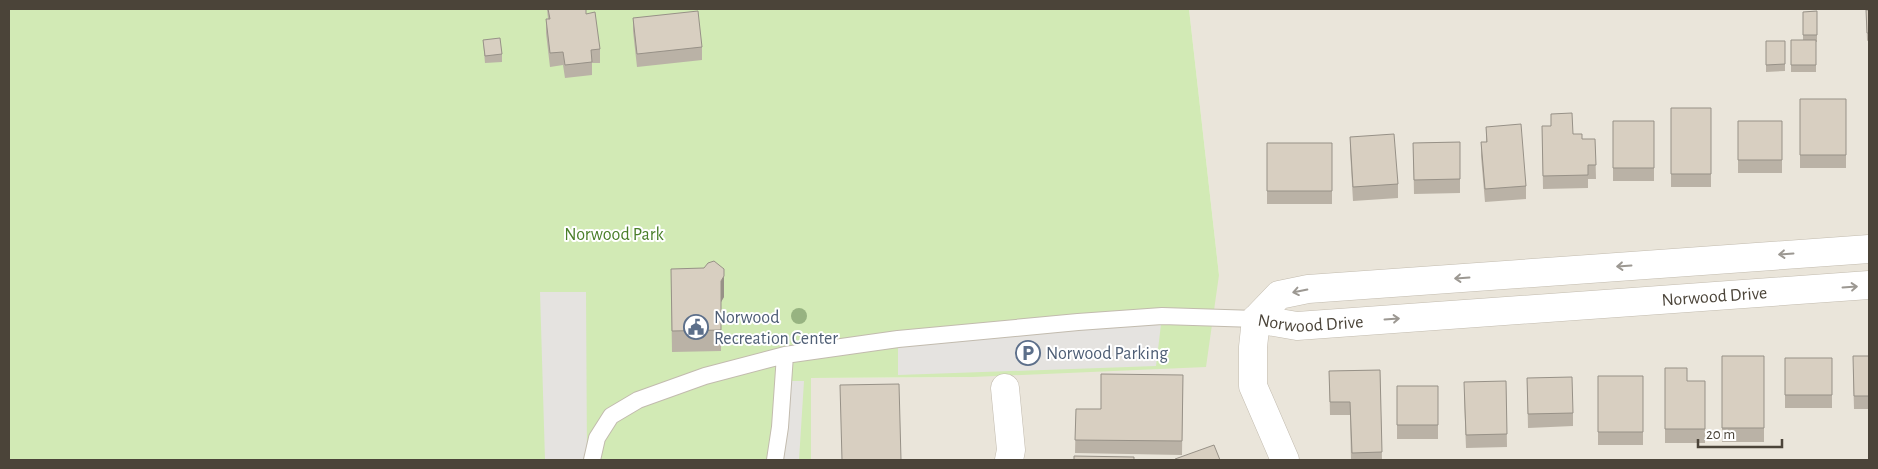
<svg xmlns="http://www.w3.org/2000/svg" width="1878" height="469" viewBox="0 0 1878 469" font-family="'Alegreya Sans',sans-serif">
<style>
.residential{fill:#eae5da}
.green{fill:#d2eab5}
.parking{fill:#e5e3e0}
.lines{fill:none;stroke-linecap:round;stroke-linejoin:round}
.service-casing{stroke:#c2bbae;stroke-width:18}
.minor-casing{stroke:#c2bbae;stroke-width:29}
.service{stroke:#fff;stroke-width:16}
.minor{stroke:#fff;stroke-width:28}
.tree{fill:#97b381}
.wall{fill:#bab2a6}
.shaded-wall{fill:#979187}
.building{fill:#d8cfc1;stroke:#979187}
.oneway{stroke:#9c9892}
.labels{text-anchor:middle;stroke-width:4;stroke-linejoin:round;paint-order:stroke}
.park-label{font-size:18px;fill:#4a7f2a;stroke:#fff}
.street-label{font-size:18px;fill:#4b4439;stroke:#fff}
.service-label{font-size:18px;fill:#4e5e75;stroke:#fff;text-anchor:start}
</style>
<rect width="100%" height="100%" fill="#f6f3ec"/>
<!-- residential -->
<path class="residential" d="M1189,9H1869V460H811L810,378L973,377L1219,275Z"/>
<!-- green -->
<path class="green" d="M9,9H1189L1219,275L1206,367L973,377L811,378V460H9Z"/>
<!-- parking -->
<path class="parking" d="M540,292H586L587,460H545Z
M1162,316L1156,366L898,375V339Z
M783,381H804L799,460H772Z"/>
<g class="lines">
<defs>
<path id="service" d="M592,460L597,438L611,416L638,400L705,376L785,355L898,339L1078,322L1162,316L1256,319
M775,460L780,427L785,355"/>
<g id="minor">
<path d="M1256,319L1279,295L1308,289L1869,249"/>
<path id="s1" d="M1256,319L1297,326L1869,285"/>
<path d="M1256,319L1253,347V386L1285,460"/>
<path d="M1005,388L1011,450L1009,460"/>
</g>
</defs>
<!-- service casing -->
<use href="#service" class="service-casing"/>
<!-- minor casing -->
<use href="#minor" class="minor-casing"/>
<!-- service -->
<use href="#service" class="service"/>
<!-- minor -->
<use href="#minor" class="minor"/>
</g>
<!-- trees -->
<circle class="tree" cx="799" cy="316" r="8"/>
<!-- wall -->
<path class="wall" d="M547,9H586V14L600,49V63H592V75L565,78L563,65L550,67L546,33V19H548Z
M1866,10H1869V40L1867,41Z
M1817,11V42H1816V72H1791V40H1803V12Z
M633,18L702,47V60L637,67L633,31Z
M483,40L502,54V62L485,63Z
M1766,41H1785V71L1766,72Z
M1800,99H1846V168H1800Z
M1671,108H1711V187H1671Z
M1613,121H1654V181H1613Z
M1738,121H1782V173H1738Z
M1542,126L1573,134L1582,139H1595L1596,179H1588V188L1543,189Z
M1486,127L1526,186V199L1485,202L1481,156V142H1486Z
M1350,137L1398,184V198L1353,201L1350,150Z
M1460,142V193L1414,194L1413,143Z
M1267,143H1332V204H1267Z
M704,268L724,297L721,302V351L672,352L671,290Z
M1722,356H1764V442H1722Z
M1869,356V409H1854L1853,370Z
M1785,358H1832V408H1785Z
M1665,368L1687,381H1705V443H1665Z
M1380,370L1382,460H1351L1350,415H1330L1329,371Z
M1183,375L1182,455L1075,453L1076,409H1101Z
M1598,376H1643V445H1598Z
M1527,378L1573,413V426L1528,428Z
M1506,381L1507,447L1466,448L1464,396Z
M1397,386H1438V439H1397Z"/>
<!-- shaded-wall -->
<path class="shaded-wall" d="M724,276V297L721,302V281Z"/>
<!-- building -->
<path class="building" d="M548,9H586V14L595,12L600,49L591,50L592,62L565,65L563,52L550,53L546,19H550Z
M1866,10H1869V33H1867Z
M698,11L702,47L637,54L633,18Z
M1817,11V35H1803V12Z
M500,38L502,54L485,56L483,40Z
M1791,40H1816V65H1791Z
M1766,41H1785V64L1766,65Z
M1800,99H1846V155H1800Z
M1671,108H1711V174H1671Z
M1572,113L1573,134H1582V139H1595L1596,165H1588V175L1543,176L1542,126H1551V114Z
M1613,121H1654V168H1613Z
M1738,121H1782V160H1738Z
M1521,124L1526,186L1485,189L1481,142H1487L1486,127Z
M1394,134L1398,184L1353,187L1350,137Z
M1460,142V179L1414,180L1413,143Z
M1267,143H1332V191H1267Z
M714,261L724,269V276L721,281V330L672,331L671,269L704,268L708,263Z
M1722,356H1764V428H1722Z
M1853,356H1869V396H1854Z
M1785,358H1832V395H1785Z
M1665,368H1687V381H1705V429H1665Z
M1380,370L1382,452L1352,453L1350,402H1330L1329,371Z
M1101,374L1183,375L1182,441L1075,440L1076,409H1101Z
M1598,376H1643V432H1598Z
M1572,377L1573,413L1528,414L1527,378Z
M1506,381L1507,434L1466,435L1464,382Z
M899,384L901,460H842L840,385Z
M1397,386H1438V425H1397Z
M1214,445L1220,460H1176L1175,459Z
M1074,456L1134,457V460H1074Z"/>
<!-- one-way arrows -->
<defs><path id="oneway-shaft" d="M-6 0H5M1.5-3L5.5 0L1.5 3" fill="none" stroke-width="1.6" stroke-linecap="round" stroke-linejoin="round" transform="scale(1.25)"/></defs>
<g class="oneway">
<use href="#oneway-shaft" transform="translate(1786 254) rotate(176)"/>
<use href="#oneway-shaft" transform="translate(1624 266) rotate(176)"/>
<use href="#oneway-shaft" transform="translate(1462 278) rotate(176)"/>
<use href="#oneway-shaft" transform="translate(1850 287) rotate(-4)"/>
<use href="#oneway-shaft" transform="translate(1300 291) rotate(169)"/>
<use href="#oneway-shaft" transform="translate(1392 319) rotate(-4)"/>
</g>
<!-- icons -->
<defs>
<symbol id="civic-ring" viewBox="-11 -11 22 22"><circle r="9.5" fill="#fff" stroke="#5c6f8a" stroke-width="1.5"/><path d="M-.6-6.5H3V-4.5H.6V-3L4-1V1h2V6H-6V1h2V-1L-.6-3ZM-1.2 2.5V6h2.4V2.5Z" fill="#5c6f8a"/></symbol>
<symbol id="parking-ring" viewBox="-11 -11 22 22"><circle r="9.5" fill="#fff" stroke="#5c6f8a" stroke-width="1.5"/><path d="M-3.5-5.5H1a3.5 3.5 0 0 1 0 7H-1V5.5H-3.5ZM-1-3.4V-.6H.8a1.4 1.4 0 0 0 0-2.8Z" fill="#5c6f8a"/></symbol>
</defs>
<g fill-rule="evenodd">
<use href="#civic-ring" x="682" y="313" width="28" height="28"/>
<use href="#parking-ring" x="1014" y="339" width="28" height="28"/>
</g>
<g class="labels">
<!-- park labels -->
<g class="park-label">
<text x="614" y="240">Norwood Park</text>
</g>
<!-- street labels -->
<g class="street-label">
<text dy="6" stroke="none"><textPath href="#s1" startOffset="460">Norwood Drive</textPath></text>
<text dy="6" stroke="none"><textPath href="#s1" startOffset="55">Norwood Drive</textPath></text>
</g>
<!-- service labels -->
<g class="service-label">
<text x="714" y="323">Norwood<tspan x="714" dy="21">Recreation Center</tspan></text>
<text x="1046" y="359">Norwood Parking</text>
</g>
</g>
<!-- border -->
<rect width="1878" height="469" fill="none" stroke="#4b4439" stroke-width="20"/>
<!-- scale -->
<path d="M1698 439v8h84v-8" fill="none" stroke="#4b4439" stroke-width="2.5"/>
<text x="1706" y="439" font-size="15" fill="#4b4439" stroke="#ffffff" stroke-width="4" paint-order="stroke">20 m</text>
</svg>
